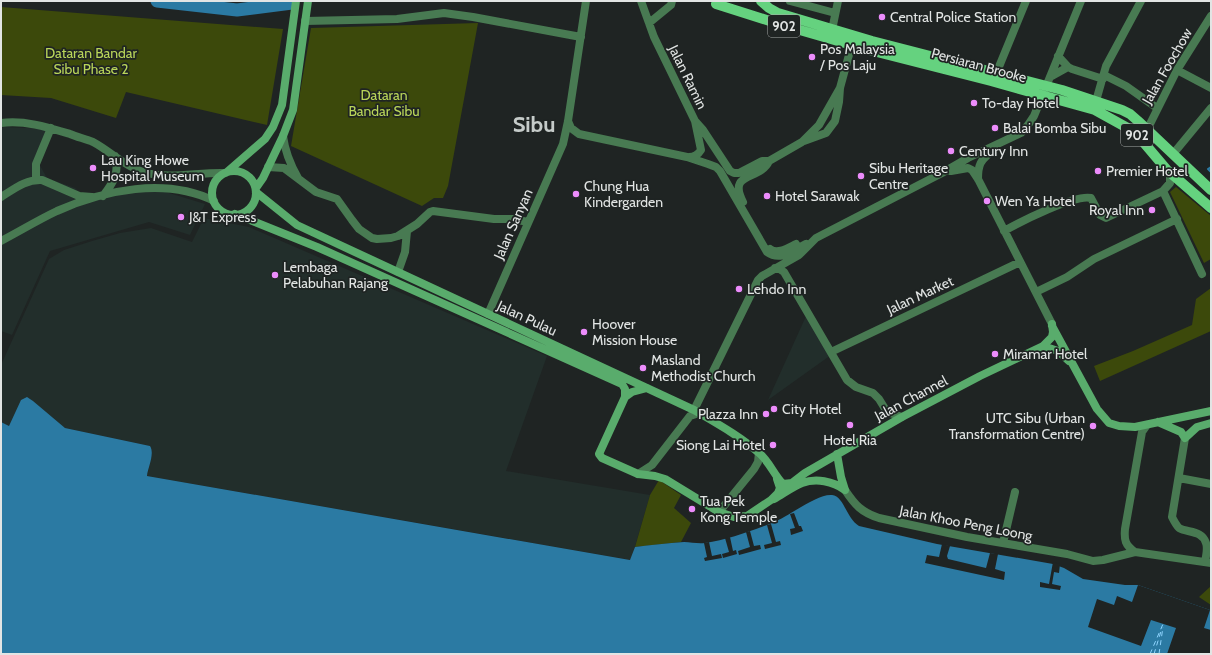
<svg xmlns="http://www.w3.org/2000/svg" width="1212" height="655" viewBox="0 0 1212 655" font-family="Cabin,sans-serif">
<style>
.built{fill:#222e2b}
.green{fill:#3c490b}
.water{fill:#2b7aa3}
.pier{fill:#1f2423}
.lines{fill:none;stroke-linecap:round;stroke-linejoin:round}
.stream{stroke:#2b7aa3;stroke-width:2}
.river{stroke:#2b7aa3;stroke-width:13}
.ferry{stroke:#8dd3fd;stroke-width:1;stroke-dasharray:5 4;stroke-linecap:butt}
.street{stroke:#487a52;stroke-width:8}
.secondary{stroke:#59ac6c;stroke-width:8}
.primary{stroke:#65d27f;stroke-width:10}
.poi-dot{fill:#ec8cfb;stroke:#1f2423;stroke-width:1.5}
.labels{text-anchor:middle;stroke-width:3.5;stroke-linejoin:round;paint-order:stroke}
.shield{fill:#1f2423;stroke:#a8abaa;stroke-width:1}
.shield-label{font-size:13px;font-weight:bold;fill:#e2e5e4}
.poi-label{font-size:14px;fill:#e2e5e4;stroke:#1f2423;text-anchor:start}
.park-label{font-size:14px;fill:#b9d559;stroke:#1f2423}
.street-label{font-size:14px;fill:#e2e5e4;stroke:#1f2423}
.town-label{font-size:22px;font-weight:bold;fill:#c5cbc9;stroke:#1f2423}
</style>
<rect width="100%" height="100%" fill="#1f2423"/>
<!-- built -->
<path class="built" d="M4,127L52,129L38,162L47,178L75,188L86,199L156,189L205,204L190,235L149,222L50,251L12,335L1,331V128Z
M204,218L249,227L547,356L506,471L650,495L631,560L147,476L152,455L150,446L65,428L29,398L9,426L1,422V365L49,259L64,250L92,241L120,233L151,228L192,242Z
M807,314L831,355L768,400Z"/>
<!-- green -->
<path class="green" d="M1,7L283,29L267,125L126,92L116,118L51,98L1,95Z
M478,23L448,186L443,198H434L422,206L291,146L311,28Z
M1176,187L1211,216V259L1204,263L1170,192Z
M1211,288V331L1100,381L1094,366L1133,351L1192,325L1196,299Z
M659,480L681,495L674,508L691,523L681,542L635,547L650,495Z
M1211,586V605L1199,597Z"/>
<!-- water -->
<path class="water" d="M27,397L33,401L65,428L150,446C155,454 148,467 147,476L630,560L635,547C651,545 667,543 684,542C691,542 698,544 705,543C727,540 751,531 772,523C788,517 818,493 832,495C844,496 846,518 859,526L937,544L1053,564L1064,568L1083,579L1125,585H1138L1210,610L1211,654H1V422L9,426L21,400Z"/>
<!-- pier -->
<path class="pier" d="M794,513L799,526H801L803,531L791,535L790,529L795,528L790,514Z
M771,524L776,542L780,541L781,545L765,549L764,545L772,543L767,525Z
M750,531L754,546L760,545L761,549L739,555L738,551L750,547L746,532Z
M730,537L733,551L736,550L737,554L723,558L722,554L729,552L725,538Z
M709,542L712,556L721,554L722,558L705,561L704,558L707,557L704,543Z
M942,544L950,546L947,556L948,559L986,568L990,553L998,554L995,569L1005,572L1004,580L925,563L927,555L939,557Z
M1053,562L1060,564L1059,573L1054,572L1052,584L1061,586L1060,590L1040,587V582L1049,584Z
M1138,585L1210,610L1204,628L1211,630V654H1167L1176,628L1151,620L1141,646L1088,627L1097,599L1114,605L1117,596L1132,602Z"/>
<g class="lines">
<!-- stream -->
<path class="stream" d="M1211,167L1208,169L1211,172"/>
<!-- river -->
<path class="river" d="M157,1L237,10L292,3"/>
<!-- ferry -->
<path class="ferry" d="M1150,654L1163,624
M1154,654L1162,628
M1159,654L1163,627"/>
<!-- street -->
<path class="street" d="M641,1L654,37L695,121L701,150C698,155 694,157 689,157
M790,1L835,13
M305,21L397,19L444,13L473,17L581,37
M649,23L671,5L672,1
M832,30L838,1
M1058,56L1068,67L1072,69L1103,79
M1177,70L1211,88
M996,74L1026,1
M1104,75L1126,86L1157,108
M1050,77L1068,67
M1096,101L1106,66L1141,1
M568,121L571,128L579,134L687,157L708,164L716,167L720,171L767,252C781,262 793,250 806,244
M695,121L703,130L730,171L734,173H739L762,161H769L802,142L819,125L840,88
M1,123C25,120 47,127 70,134C77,137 86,139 93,142C110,151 124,166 143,172C170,180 197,172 225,173
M1147,130L1177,70L1211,16
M283,136C285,152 290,164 298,178
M804,141L826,133L835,121L839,102L840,88L853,40
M1173,154L1211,108
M268,167L284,168L316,192L337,199L352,220L359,229L372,238L377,239L391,238L398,236L417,224L430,212L433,211L494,219H513L528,222
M951,171L968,168L972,170L978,179L1052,324
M36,179V164L51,128
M978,179C978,160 983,160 995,148
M1163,191L1202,274
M103,196C113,183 120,173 115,156
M1,197C14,189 26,179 42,180L79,196L92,197
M743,202C727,171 760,181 769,161
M1004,231C1020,222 1075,194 1091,198L1100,215L1106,218L1163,191L1170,183V172
M1,241C20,231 38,220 57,211C104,190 166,177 214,201
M770,249C777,255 788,248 796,244
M775,268H778L784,272L847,380L856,387L873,393L879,399L887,412L902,417
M398,272L405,252L407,231
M1036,292L1067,277L1094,259L1177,219
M488,314L563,144L568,121L586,1
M831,352L1020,262
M694,410L758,280L762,276L799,255L816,238L942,173L968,158L1021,133L1028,125L1034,116L1081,1
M1185,438L1172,517C1174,521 1176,525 1179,528C1188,533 1202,530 1206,543C1208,548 1206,557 1205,562
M638,474L652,465L690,416L699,413
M1179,478L1211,484
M845,490C855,505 861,512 879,518L967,537L1067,554L1093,561L1103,560L1135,552L1211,563
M719,512L754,469L758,462L759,453
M1003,543L1015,492
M1135,552C1125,545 1124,540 1125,529L1142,432L1147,425"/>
<!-- secondary -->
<path class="secondary" d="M212 193a22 22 0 1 1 44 0a22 22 0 1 1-44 0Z
M227,172L265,139L273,127L282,105L296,1
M256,188L263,178L283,136L293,110L308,1
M256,192L297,225L312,232L694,410C716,423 740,436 759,453C769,461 774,475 783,484L792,483L805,473L902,417L980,376L1043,346L1052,337L1053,332L1052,324
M235,214L317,247L622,384L625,389V397L599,454L602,458L638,474L655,476L665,479L719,512L734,517L747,516L771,500L778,493L780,488L777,479
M1052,326L1097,409L1109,423L1119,426L1135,427L1211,411
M1043,346L1058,351L1069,361
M625,397L632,392L647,388
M1158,422L1181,432L1185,438L1197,427L1211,423
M837,454L841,477L845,490
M774,499C783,494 792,487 802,483C816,478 833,481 845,490"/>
<!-- primary -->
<path class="primary" d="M761,1L769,8L778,13L872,41L1062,90L1122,110L1130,114L1138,121L1211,190
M716,4L779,24L869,50L991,81L1095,110L1133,131L1139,137L1167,170L1211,208"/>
</g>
<!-- markers -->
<g class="poi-dot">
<circle cx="882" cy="17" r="4"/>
<circle cx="812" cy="57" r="4"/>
<circle cx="974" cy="103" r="4"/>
<circle cx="995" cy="128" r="4"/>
<circle cx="951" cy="151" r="4"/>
<circle cx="93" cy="168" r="4"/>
<circle cx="1098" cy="171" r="4"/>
<circle cx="861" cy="176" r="4"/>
<circle cx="576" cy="194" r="4"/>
<circle cx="767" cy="196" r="4"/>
<circle cx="987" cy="201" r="4"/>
<circle cx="1152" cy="210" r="4"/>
<circle cx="181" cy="217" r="4"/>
<circle cx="275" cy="275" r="4"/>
<circle cx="739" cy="289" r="4"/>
<circle cx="584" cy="332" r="4"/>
<circle cx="995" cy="354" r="4"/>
<circle cx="643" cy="368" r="4"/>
<circle cx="774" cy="409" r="4"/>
<circle cx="766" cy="414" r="4"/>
<circle cx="850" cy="425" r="4"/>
<circle cx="1093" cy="426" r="4"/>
<circle cx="773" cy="445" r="4"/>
<circle cx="692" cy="509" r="4"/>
</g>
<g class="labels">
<!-- shield labels -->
<g class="shield">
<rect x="768" y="15" width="32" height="22" rx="3"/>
<rect x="1121" y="124" width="32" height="22" rx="3"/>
</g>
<g class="shield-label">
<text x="784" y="31">902</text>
<text x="1137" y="140">902</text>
</g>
<!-- poi labels -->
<g class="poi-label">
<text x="890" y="22">Central Police Station</text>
<text x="820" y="54">Pos Malaysia<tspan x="820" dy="16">/ Pos Laju</tspan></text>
<text x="982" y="108">To-day Hotel</text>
<text x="1003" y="133">Balai Bomba Sibu</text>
<text x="959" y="156">Century Inn</text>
<text x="101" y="165">Lau King Howe<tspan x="101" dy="16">Hospital Museum</tspan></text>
<text x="869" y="173">Sibu Heritage<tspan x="869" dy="16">Centre</tspan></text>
<text x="1106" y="176">Premier Hotel</text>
<text x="584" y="191">Chung Hua<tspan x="584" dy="16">Kindergarden</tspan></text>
<text x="775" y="201">Hotel Sarawak</text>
<text x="995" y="206">Wen Ya Hotel</text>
<text x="1144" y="215" text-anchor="end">Royal Inn</text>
<text x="189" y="222">J&amp;T Express</text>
<text x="283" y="272">Lembaga<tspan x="283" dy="16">Pelabuhan Rajang</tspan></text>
<text x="747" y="294">Lehdo Inn</text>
<text x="592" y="329">Hoover<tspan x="592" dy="16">Mission House</tspan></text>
<text x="1003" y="359">Miramar Hotel</text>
<text x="651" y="365">Masland<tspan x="651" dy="16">Methodist Church</tspan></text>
<text x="782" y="414">City Hotel</text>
<text x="758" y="419" text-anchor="end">Plazza Inn</text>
<text x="1085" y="423" text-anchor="end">UTC Sibu (Urban<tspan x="1085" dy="16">Transformation Centre)</tspan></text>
<text x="850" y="445" text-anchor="middle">Hotel Ria</text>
<text x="765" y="450" text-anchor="end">Siong Lai Hotel</text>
<text x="700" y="506">Tua Pek<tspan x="700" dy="16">Kong Temple</tspan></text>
</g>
<!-- park labels -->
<g class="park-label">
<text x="91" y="58">Dataran Bandar<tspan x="91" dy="16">Sibu Phase 2</tspan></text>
<text x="384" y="100">Dataran<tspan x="384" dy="16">Bandar Sibu</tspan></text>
</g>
<!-- street labels -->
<g class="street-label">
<text transform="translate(979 65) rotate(15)" y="5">Persiaran Brooke</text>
<text transform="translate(1167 66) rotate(-60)" y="5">Jalan Foochow</text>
<text transform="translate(688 77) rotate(64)" y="5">Jalan Ramin</text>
<text transform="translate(513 224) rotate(-66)" y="5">Jalan Sanyan</text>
<text transform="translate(920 295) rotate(-25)" y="5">Jalan Market</text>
<text transform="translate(527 318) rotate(25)" y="5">Jalan Pulau</text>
<text transform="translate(911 398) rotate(-28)" y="5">Jalan Channel</text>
<text transform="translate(966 523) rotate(11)" y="5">Jalan Khoo Peng Loong</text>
</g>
<!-- town labels -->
<g class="town-label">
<text x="534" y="132">Sibu</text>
</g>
</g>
<!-- border -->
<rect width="1212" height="655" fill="none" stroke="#e2e5e4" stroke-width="4"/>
</svg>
